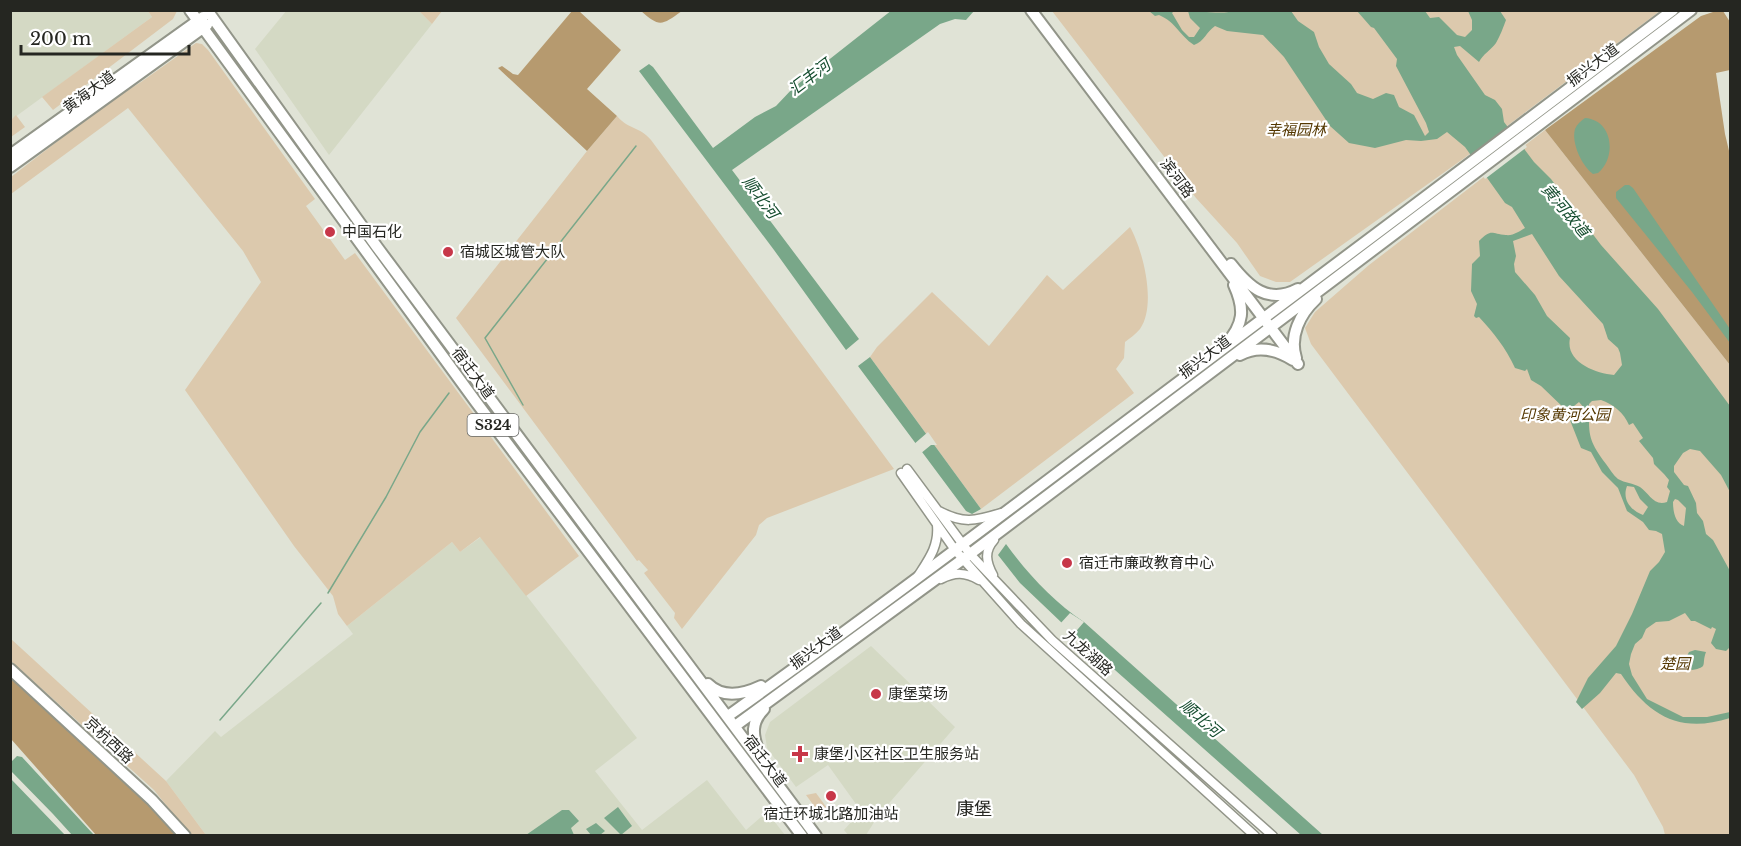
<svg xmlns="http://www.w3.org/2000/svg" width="1741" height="846" viewBox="0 0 1741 846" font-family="'Libre Baskerville','Noto Sans SC',serif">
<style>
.built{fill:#d4d9c4}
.green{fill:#dcc9ad}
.forest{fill:#b69a6f}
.water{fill:#79a789;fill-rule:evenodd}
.pier{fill:#e0e3d6}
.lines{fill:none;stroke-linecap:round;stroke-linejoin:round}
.stream{stroke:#79a789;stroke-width:1.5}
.minor-casing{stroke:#929589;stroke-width:11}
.major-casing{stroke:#929589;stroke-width:14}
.minor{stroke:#fff;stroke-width:8}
.major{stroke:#fff;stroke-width:10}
.poi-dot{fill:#c73749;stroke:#fff;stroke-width:2}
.labels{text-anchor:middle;stroke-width:4.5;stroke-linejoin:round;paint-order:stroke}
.shield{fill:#fff;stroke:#666764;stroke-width:1.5}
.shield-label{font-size:14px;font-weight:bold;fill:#252621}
.street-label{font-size:15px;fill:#252621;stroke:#fff}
.park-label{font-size:15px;font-style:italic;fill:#543700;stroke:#fff}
.poi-label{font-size:15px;fill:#252621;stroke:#fff;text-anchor:start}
.water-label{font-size:16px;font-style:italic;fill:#144c2e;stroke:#fff}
.quarter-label{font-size:18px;fill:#252621;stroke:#fff}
</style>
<rect width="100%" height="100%" fill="#e0e3d6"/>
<!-- built -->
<path class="built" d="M287,10L419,11L432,24L329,155L255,49Z
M11,11H148L152,17L11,120Z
M481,537L637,738L595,771L642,830L707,780L746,830L767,812L785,835H206L166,781L215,731L221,737L353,634L347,626L452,542L460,552Z
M871,646L955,727L878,816L866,835H848L844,830L861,811L828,765L796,787L767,748L765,735L770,722Z"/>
<!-- green -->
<path class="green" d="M148,11H177L173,19L53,110L42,97L152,17Z
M419,11H442L432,24Z
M1052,11H1660L1463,159L1290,282H1276L1260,276L1237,243L1196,198Z
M196,43L202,44L208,50L315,199L306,206L345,260L355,253L579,556L526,596L480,537L460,552L452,542L347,626L338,614L333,596L294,546L185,390L261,282L243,251L128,108L11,194V177L107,103L141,82Z
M16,115L25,127L11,137V120Z
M617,116C629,130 639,126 651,140L894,469L767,518L759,525L756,535L682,629L674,618L675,613L644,573L648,570L639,560L637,561L456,318L587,151Z
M1545,130L1730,365V835H1665L1663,827L1634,775L1311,344L1305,328L1315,312L1369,265Z
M1130,227C1143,250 1157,305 1140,329C1136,334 1130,338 1125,342L1124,358L1116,369L1134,393L981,509L870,357L877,347L932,292L989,346L1047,275L1063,290Z
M10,638L166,781L206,835H190L154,790L11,661Z
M816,793L827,808L823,818L806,795Z"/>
<!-- forest -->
<path class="forest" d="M572,11H579L621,50L587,89L617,116L587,151L498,68L502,66L513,74L518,75Z
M641,11H682C662,25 660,28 641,11Z
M1716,11H1723L1730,22V70L1716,73L1725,134L1730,155V365L1545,130L1701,16Z
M10,673L129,782L181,835H96L11,739Z"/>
<!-- water -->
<path class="water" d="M892,10L974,11L966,20L955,19L940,24L732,170L859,339L846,350L774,250L639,71L649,64L653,67L713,148L755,117L776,106L793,88Z
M1235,10L1291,11L1298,21L1314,32L1319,47L1329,64L1351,84L1357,93L1373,99L1386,93L1394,95L1399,107L1414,115L1425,136L1429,132L1426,123L1396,66L1397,59L1374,28L1371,27L1357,11H1425L1430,18L1439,17L1457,35L1465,37L1472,30V20L1468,11H1500L1506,20C1503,28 1500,36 1496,43C1491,50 1483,54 1479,62L1460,46L1454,47L1457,55L1485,95L1495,100L1502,109L1504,122L1534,162L1551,179L1601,245L1658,309L1730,406V492L1721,475L1700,451L1690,449L1683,453L1674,466V472L1684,485L1688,486L1696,503L1697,513L1703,521L1706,534L1713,540L1730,571V647L1726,651L1716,649L1711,643L1716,629L1712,627L1711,629L1695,621H1691L1685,613L1669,621L1656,622L1646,629L1642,638L1635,644L1631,654L1629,664L1632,675L1647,699L1683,717H1707L1730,712V718C1680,734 1649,716 1621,674L1616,673L1600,693L1582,709L1576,702L1588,678L1616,646L1632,614L1650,571L1659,562L1665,552L1662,534L1656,531L1649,530L1643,522L1627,511L1618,488L1602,472L1591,452L1581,448L1566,410L1541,386L1531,380L1527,369L1525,371L1515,368C1506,348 1493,332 1479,317L1476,318L1474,316L1477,304L1471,291L1472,264L1480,256L1479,241C1492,228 1491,234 1506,235C1513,236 1520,231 1525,228L1512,207L1505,203L1465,147L1447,132L1437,139L1421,141L1406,140L1375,148L1349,143L1330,126L1284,57L1263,35L1227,31L1215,26C1206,32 1205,41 1194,45C1179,35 1176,22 1159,15L1155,16L1149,11H1174L1172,13L1182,30L1189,37H1194L1200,28L1190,18L1188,11C1199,11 1228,15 1235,10ZM1532,234L1559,276L1603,324L1608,339L1618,348L1620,353L1622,365L1614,375C1595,373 1565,362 1570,338L1547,316L1535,295L1515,272L1514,264L1516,256L1513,241ZM1601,400C1613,404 1624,413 1629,425L1633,423L1643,438L1639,441L1653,458L1654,464L1664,474L1669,480L1667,487L1670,491L1667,502C1654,507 1649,493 1640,487C1633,483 1625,483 1618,479C1613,475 1610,469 1606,464C1587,439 1589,434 1589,404L1592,401ZM1579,402L1585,409V419L1583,421C1577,419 1575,411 1574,406ZM1627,486L1634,487L1640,499L1648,507L1643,515C1630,510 1622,499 1627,486ZM1675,499L1678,500L1686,508L1684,526C1675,523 1673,511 1673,502Z
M1585,118C1613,120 1617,157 1598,173L1593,174C1582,166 1571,143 1575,129C1577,124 1581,121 1585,118Z
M1625,185H1629L1633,188L1730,329V343L1692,292L1616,198V192Z
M870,357L981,509L972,514L966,511L858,366Z
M1006,544C1028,574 1053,601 1084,622L1323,835H1301L1062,623L1020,583L998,555Z
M1695,650L1706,652C1701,665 1709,667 1692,670L1688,666L1691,661L1687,656L1689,652Z
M17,756L22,757L94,835H72L53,814L11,771V762Z
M11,779L65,835H11Z
M618,807L632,826L621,835L604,818Z
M562,810H569L579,821L571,828L574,835H526Z
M596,823L605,831L600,835H591L586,829Z"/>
<!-- pier -->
<path class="pier" d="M1510,125L1527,147L1485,179L1469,157Z
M928,432L937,445H931L920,454L913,445Z
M1070,613L1084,622L1072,636L1059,625Z"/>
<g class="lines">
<!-- stream -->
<path class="stream" d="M523,405L485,338L636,146
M328,593L386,497L420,432L449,393
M220,720L321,603"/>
<defs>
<path id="minor" d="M907,469L970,554L1052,640L1273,836
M901,473L955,550L1021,624L1255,836
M939,511C963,524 975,521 1001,513
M993,575C986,562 984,551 994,540
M918,576C929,559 939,546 937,525
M941,579C955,572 965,572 979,580"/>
<path id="major" d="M190,10L476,402L802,836
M207,10L377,247L816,836
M1031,10L1298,364
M10,155L203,17
M10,167L207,25
M1231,264C1249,287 1268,305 1298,289
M1226,344C1244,324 1245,309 1234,285
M1240,355C1258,345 1277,350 1293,360
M1296,358C1289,336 1300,314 1316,299
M10,669L152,800L185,836
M708,684C723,699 744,694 761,686
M728,716C846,632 961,546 1076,459C1276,310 1474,160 1673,10
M735,726L970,554L1691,10
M759,752C752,735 751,722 764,709"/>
</defs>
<!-- minor casing -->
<use href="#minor" class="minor-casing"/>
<!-- major casing -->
<use href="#major" class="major-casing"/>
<!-- minor -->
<use href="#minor" class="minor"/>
<!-- major -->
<use href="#major" class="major"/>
</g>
<!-- markers -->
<g class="poi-dot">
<circle cx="330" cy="232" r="6"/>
<circle cx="448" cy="252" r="6"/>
<circle cx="1067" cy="563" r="6"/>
<circle cx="876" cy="694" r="6"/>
<path d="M797 745h6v6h6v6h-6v6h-6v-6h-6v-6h6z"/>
<circle cx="831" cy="796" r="6"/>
</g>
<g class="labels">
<!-- shield labels -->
<rect class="shield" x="467.5" y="414" width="51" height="22" rx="4.5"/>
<g class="shield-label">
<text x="493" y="430">S324</text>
</g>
<!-- street labels -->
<g class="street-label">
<text transform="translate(1593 65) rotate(-37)" y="5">振兴大道</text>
<text transform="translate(89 92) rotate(-36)" y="5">黄海大道</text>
<text transform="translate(1177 178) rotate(53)" y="5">滨河路</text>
<text transform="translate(1205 357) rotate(-37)" y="5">振兴大道</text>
<text transform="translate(473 373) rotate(54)" y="5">宿迁大道</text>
<text transform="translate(816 648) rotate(-36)" y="5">振兴大道</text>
<text transform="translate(1088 653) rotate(42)" y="5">九龙湖路</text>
<text transform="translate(109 740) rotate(43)" y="5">京杭西路</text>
<text transform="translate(765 761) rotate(53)" y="5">宿迁大道</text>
</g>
<!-- park labels -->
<g class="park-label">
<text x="1296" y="135">幸福园林</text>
<text x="1565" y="420">印象黄河公园</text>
<text x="1675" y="669">楚园</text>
</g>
<!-- poi labels -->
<g class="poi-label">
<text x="342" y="237">中国石化</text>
<text x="460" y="257">宿城区城管大队</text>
<text x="1079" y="568">宿迁市廉政教育中心</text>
<text x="888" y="699">康堡菜场</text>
<text x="814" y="759">康堡小区社区卫生服务站</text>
<text x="831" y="819" text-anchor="middle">宿迁环城北路加油站</text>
</g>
<!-- water labels -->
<g class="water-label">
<text transform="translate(809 77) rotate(-37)" y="6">汇丰河</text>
<text transform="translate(761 197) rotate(53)" y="6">顺北河</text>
<text transform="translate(1566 210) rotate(50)" y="6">黄河故道</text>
<text transform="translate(1201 718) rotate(41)" y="6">顺北河</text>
</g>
<!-- quarter labels -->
<g class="quarter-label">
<text x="974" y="815">康堡</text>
</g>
</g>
<!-- border -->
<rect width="1741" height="846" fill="none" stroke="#252621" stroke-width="24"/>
<!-- scale -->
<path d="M21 45v9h168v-9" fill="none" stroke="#252621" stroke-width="3"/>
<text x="30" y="45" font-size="18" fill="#252621" stroke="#ffffff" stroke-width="4.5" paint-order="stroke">200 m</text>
</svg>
